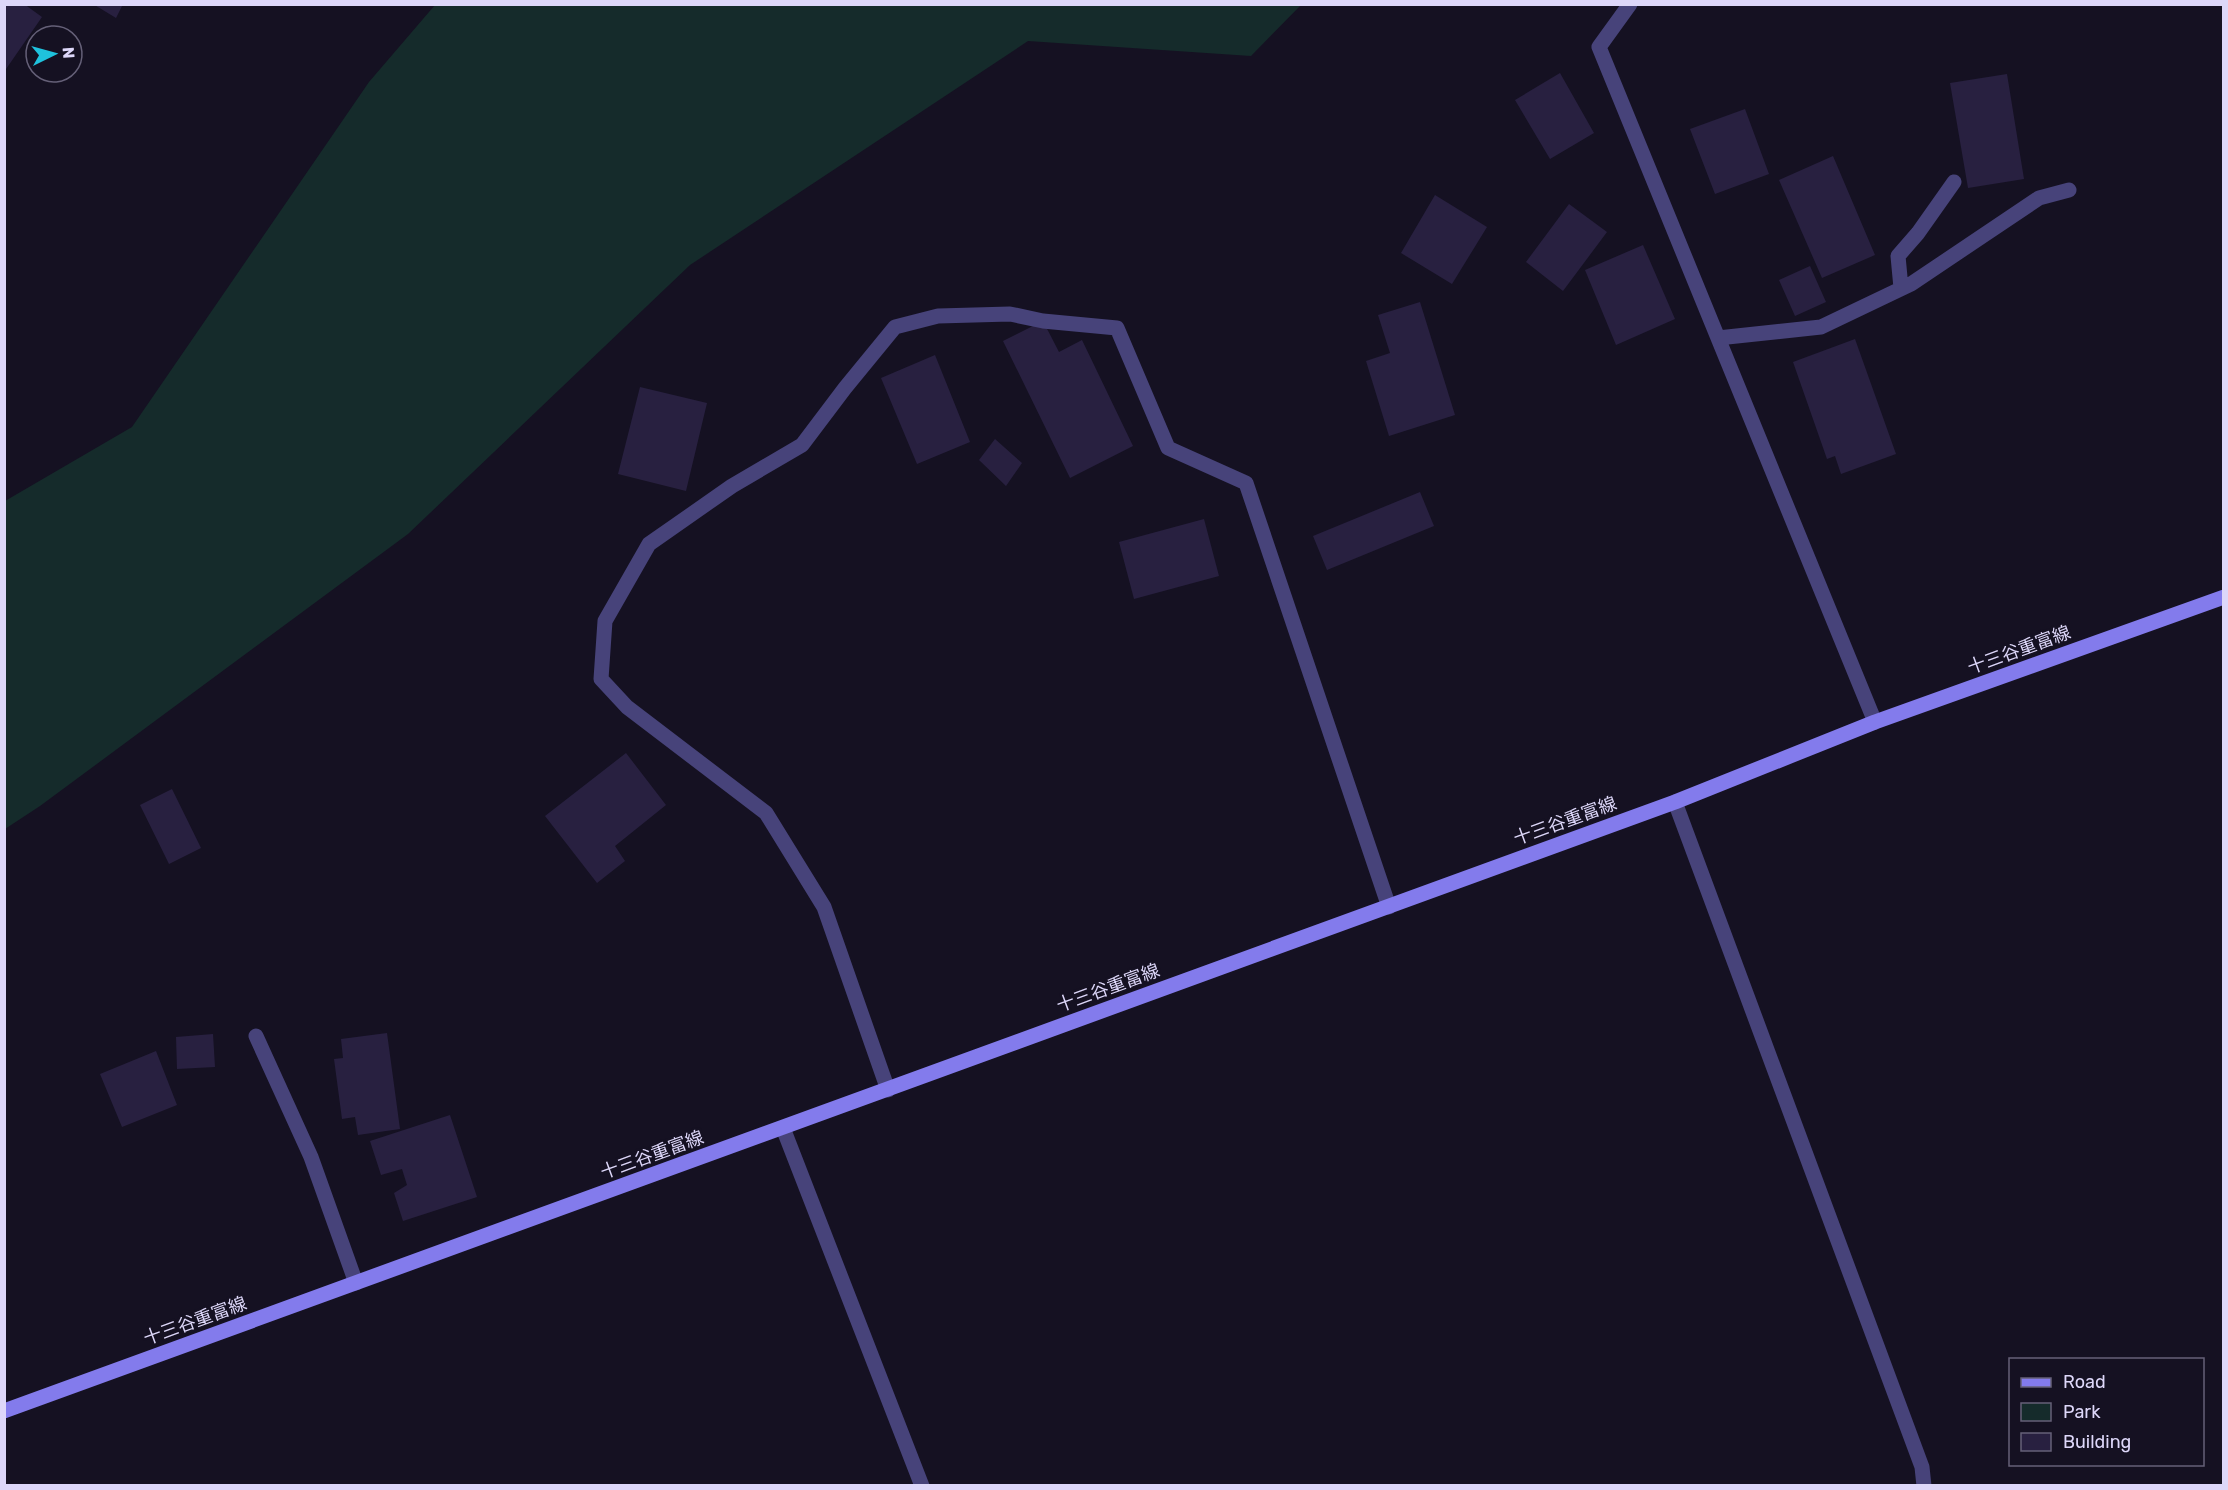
<svg xmlns="http://www.w3.org/2000/svg" width="2228" height="1490" viewBox="0 0 2228 1490" font-family="Rubik,'Noto Sans JP',sans-serif">
<style>
.green{fill:#152b2b}
.building{fill:#282040}
.lines{fill:none;stroke-linecap:round;stroke-linejoin:round}
.street{stroke:#47437a;stroke-width:15}
.secondary{stroke:#837bec;stroke-width:15}
.labels{text-anchor:middle;stroke-width:5;stroke-linejoin:round;paint-order:stroke}
.street-label{font-size:18px;fill:#ddd7f9;stroke:#151122}
</style>
<rect width="100%" height="100%" fill="#151122"/>
<!-- green -->
<path class="green" d="M435,5H1301L1251,56L1028,41L690,265L408,534L40,806L5,829V501L132,427L369,82Z"/>
<!-- building -->
<path class="building" d="M4,4H24L42,17L4,72Z
M93,4H123L116,18Z
M1560,73L1594,133L1550,159L1515,100Z
M2007,74L2024,179L1968,188L1950,83Z
M1745,109L1769,174L1715,194L1690,129Z
M1833,156L1875,255L1822,278L1779,180Z
M1435,195L1487,227L1452,284L1401,253Z
M1569,204L1607,232L1563,291L1526,262Z
M1643,245L1675,319L1616,345L1585,270Z
M1810,266L1826,302L1795,316L1779,280Z
M1420,302L1455,415L1389,436L1366,361L1390,353L1378,315Z
M1043,321L1059,352L1082,340L1133,446L1070,478L1003,341Z
M1855,339L1896,454L1841,474L1835,456L1827,459L1793,362Z
M935,355L970,442L917,464L881,378Z
M640,387L707,403L686,491L618,474Z
M995,439L1022,463L1006,486L979,460Z
M1420,492L1434,526L1327,570L1313,536Z
M1204,519L1219,576L1134,599L1119,542Z
M626,753L666,805L615,846L625,861L597,883L545,816Z
M172,789L201,848L169,864L140,805Z
M387,1033L400,1129L358,1135L355,1117L342,1119L334,1059L343,1058L341,1039Z
M213,1034L215,1067L177,1069L176,1037Z
M156,1051L177,1105L122,1127L100,1074Z
M450,1115L477,1197L403,1221L394,1193L407,1185L402,1169L381,1175L370,1141Z"/>
<g class="lines">
<!-- street -->
<path class="street" d="M1630,4L1599,47L1875,722
M1901,288L1898,256L1918,233L1954,182
M1718,338L1821,327L1911,284L2039,198L2069,190
M1675,802L1922,1467L1924,1486
M256,1036L311,1157L356,1283
M888,1090L824,907L766,813L627,707L601,679L605,621L649,544L732,486L802,445L845,388L895,327L938,316L1010,314L1043,321L1117,328L1168,448L1246,483L1389,907
M783,1128L922,1486"/>
<!-- secondary -->
<path class="secondary" d="M4,1411L1675,802L1875,722L2224,597"/>
</g>
<g class="labels">
<!-- street labels -->
<g class="street-label">
<text transform="translate(2019 650) rotate(-20)" y="6">十三谷重富線</text>
<text transform="translate(1565 821) rotate(-20)" y="6">十三谷重富線</text>
<text transform="translate(1108 988) rotate(-20)" y="6">十三谷重富線</text>
<text transform="translate(652 1155) rotate(-20)" y="6">十三谷重富線</text>
<text transform="translate(195 1321) rotate(-20)" y="6">十三谷重富線</text>
</g>
</g>
<!-- border -->
<rect width="2228" height="1490" fill="none" stroke="#ddd7f9" stroke-width="12"/>
<!-- legend -->
<rect x="2009" y="1358" width="195" height="108" fill="#151122" stroke="#656078" stroke-width="1.5"/>
<rect x="2021" y="1378" width="30" height="9" fill="#837bec" stroke="#656078" stroke-width="1.5"/>
<text x="2063" y="1388" font-size="18" fill="#ddd7f9">Road</text>
<rect x="2021" y="1403" width="30" height="18" fill="#152b2b" stroke="#656078" stroke-width="1.5"/>
<text x="2063" y="1418" font-size="18" fill="#ddd7f9">Park</text>
<rect x="2021" y="1433" width="30" height="18" fill="#282040" stroke="#656078" stroke-width="1.5"/>
<text x="2063" y="1448" font-size="18" fill="#ddd7f9">Building</text>
<!-- north arrow -->
<g transform="translate(54 54) rotate(85)"><circle r="28" fill="#151122" stroke="#656078" stroke-width="1.5"/>
<path d="M0-4.5L10 22L0 15L-10 22Z" fill="#1fc2dd"/>
<text y="-9" font-size="16" font-weight="bold" text-anchor="middle" fill="#ddd7f9">N</text>
</g>
</svg>
